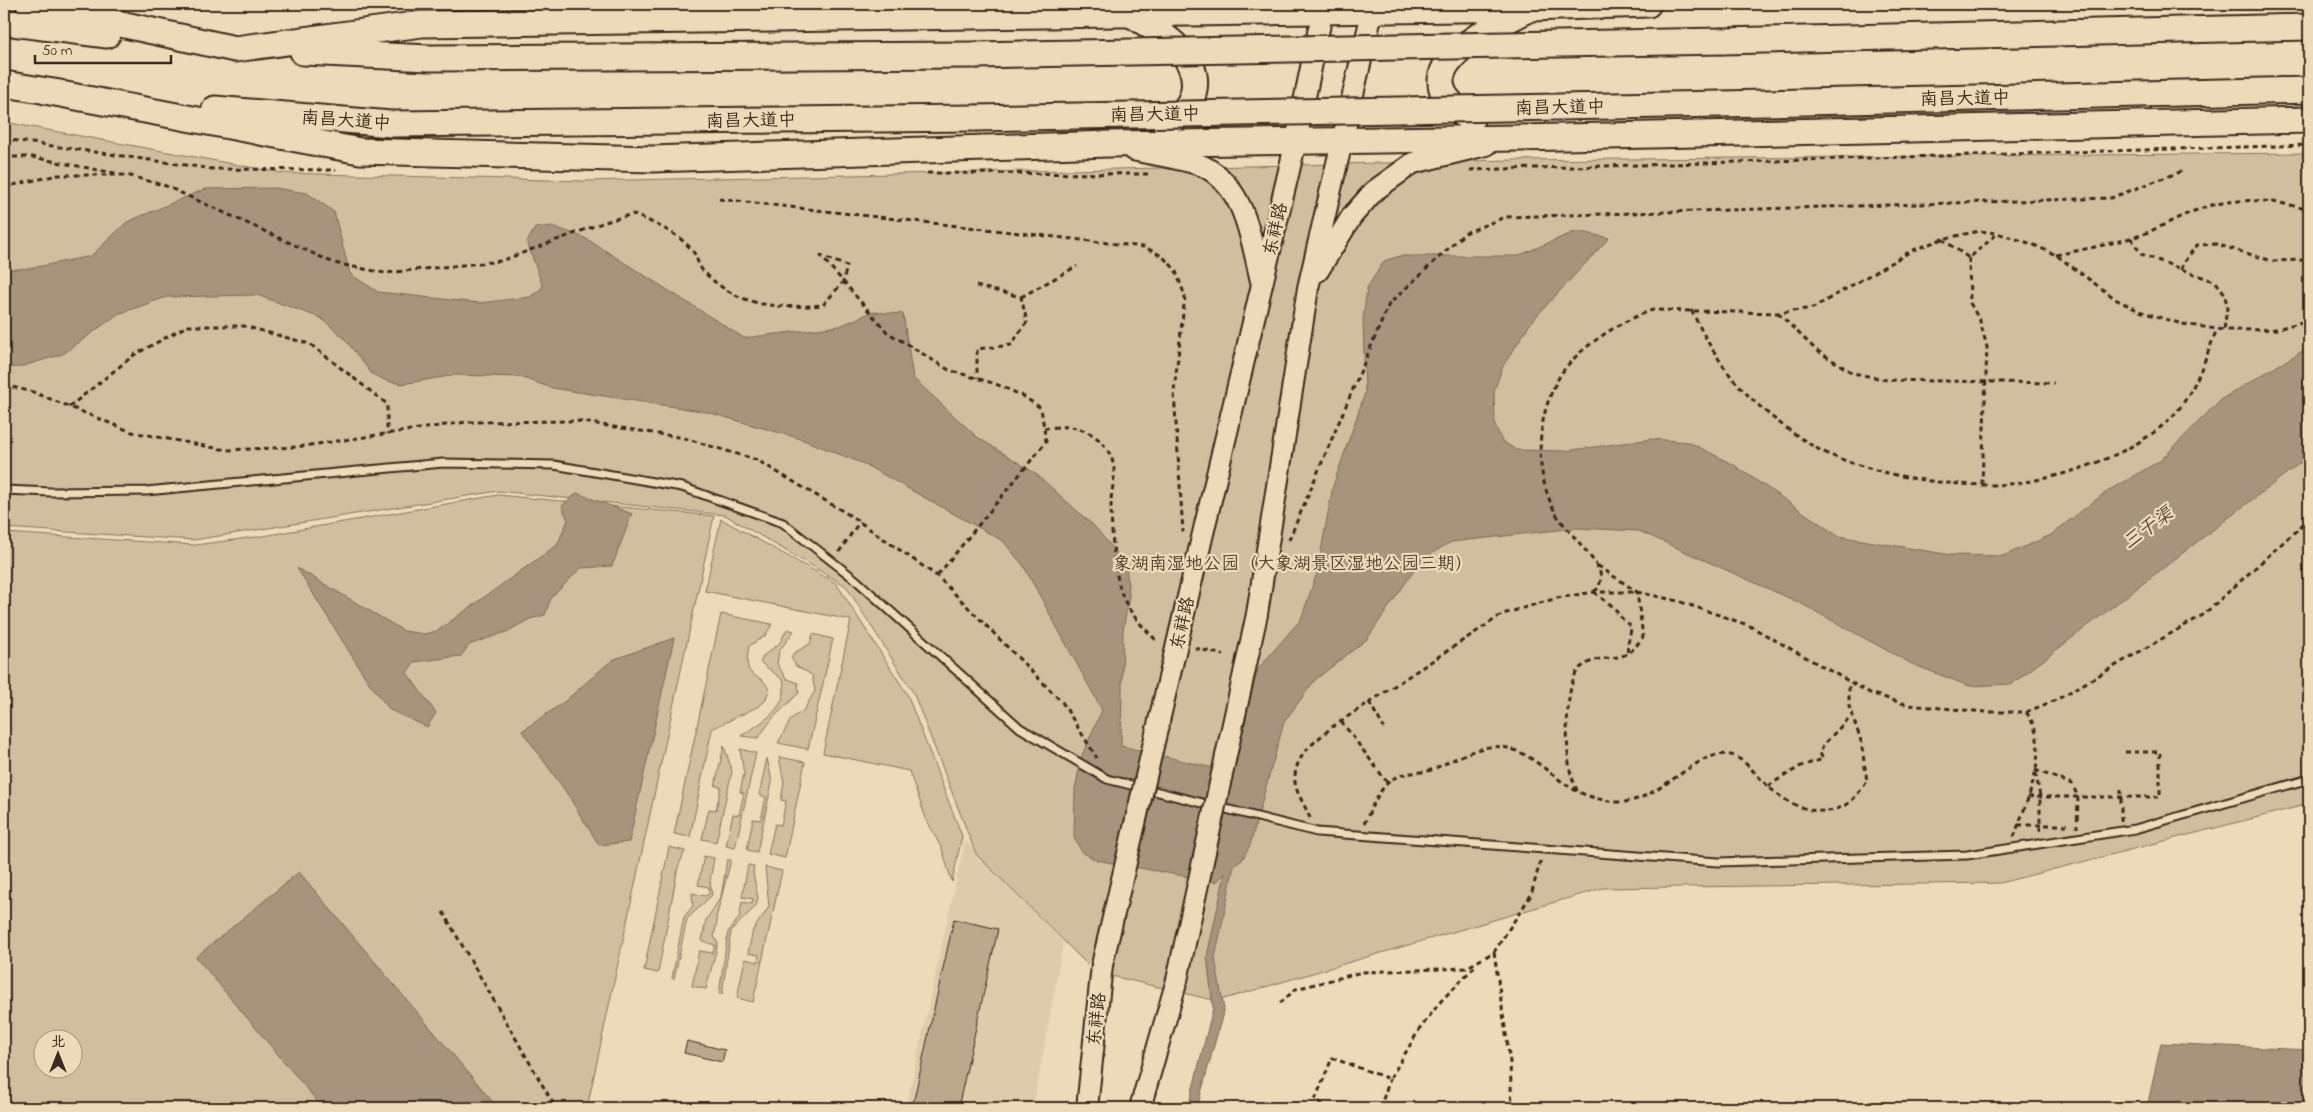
<svg xmlns="http://www.w3.org/2000/svg" width="2313" height="1112" viewBox="0 0 2313 1112" font-family="'Indie Flower','LXGW WenKai TC',sans-serif">
<style>
.built{fill:#ddcbab}
.green{fill:#d0be9f;stroke:#86745e;fill-rule:evenodd}
.water{fill:#a6947c;stroke:#7b6a56}
.building{fill:#bba98d;stroke:#3b2a1e}
.lines{fill:none;stroke-linecap:round;stroke-linejoin:round}
.lane-casing{stroke:#3b2a1e;stroke-width:11}
.secondary-casing{stroke:#3b2a1e;stroke-width:24}
.highway-casing{stroke:#3b2a1e;stroke-width:29}
.path{stroke:#3b2a1e;stroke-width:3;stroke-dasharray:5 4;stroke-linecap:butt}
.lane{stroke:#ecdab8;stroke-width:7}
.secondary{stroke:#ecdab8;stroke-width:20}
.highway{stroke:#ecdab8;stroke-width:25}
.secondary-bridge-casing{stroke:#3b2a1e;stroke-width:24;stroke-linecap:butt}
.highway-bridge-casing{stroke:#3b2a1e;stroke-width:29;stroke-linecap:butt}
.secondary-bridge{stroke:#ecdab8;stroke-width:20}
.highway-bridge{stroke:#ecdab8;stroke-width:25}
.labels{text-anchor:middle;stroke-width:4.5;stroke-linejoin:round;paint-order:stroke}
.street-label{font-size:18px;fill:#3b2a1e;stroke:#ecdab8}
.park-label{font-size:18px;fill:#514031;stroke:#ecdab8}
.water-label{font-size:19px;font-style:italic;fill:#564436;stroke:#ecdab8}
</style>
<rect width="100%" height="100%" fill="#ecdab8"/>
<filter id="ink" filterUnits="userSpaceOnUse"><feTurbulence type="fractalNoise" baseFrequency=".02" numOctaves="2"/><feDisplacementMap in="SourceGraphic" scale="10" xChannelSelector="R" yChannelSelector="G"/><feConvolveMatrix kernelMatrix="1 2 1 2 8 2 1 2 1" color-interpolation-filters="sRGB"/></filter>
<g filter="url(#ink)">
<!-- built -->
<path class="built" d="M965,840L1063,943L1033,1108H906Z"/>
<!-- green -->
<path class="green" d="M4,122L282,173L584,181L1515,160L2309,153V804L2000,883L1603,888L1217,1001L1095,972L976,854L913,692L846,586L725,515L498,491L194,540L4,528Z
M498,495L714,516L587,1108H4V533L195,545L263,536ZM42,1040H72V1070H42Z
M721,519L836,583L907,694L962,836L952,882L942,849L927,821L909,771L823,753L851,620L705,591Z
M721,614L772,624L765,636L749,646C741,685 762,669 769,690L765,701L759,706L712,729L690,837L674,834Z
M787,629L794,631L779,651L777,664L786,678L798,683L799,693L772,719L758,738L741,736C761,722 790,709 783,680L760,662L764,655L780,643Z
M813,634L833,639L808,749L778,743L791,719L804,710L815,691L812,675L796,666L791,657L794,653L810,644Z
M724,746L732,771L716,842L702,839L709,809L716,810L721,787L715,786Z
M740,749L756,753L735,848L726,846L733,814L739,815L744,793L740,792L744,774Z
M779,757L805,762L785,858L768,854L775,824L781,825L786,801L781,800L784,783Z
M767,758L772,782L757,852L747,850L753,819L761,820L766,797L759,795Z
M669,847L685,851L678,867L658,973L644,970Z
M704,856L714,858L710,881L712,895L687,919L674,979L672,978L684,917L693,906L692,893L705,896L709,894V887L698,885Z
M727,860H731L716,918L717,922L714,936L718,943L706,989L692,986L699,951L713,953L715,945L702,941L706,920L721,897Z
M748,865L754,866L753,873L758,898L756,906L731,931L722,994H719L728,932L739,918L742,902L752,904L753,899L742,897Z
M765,867L782,871L753,1002L737,998L745,959L758,962L759,955L748,953L753,930L769,907Z"/>
<!-- water -->
<path class="water" d="M274,188L307,193L334,212L350,274L378,292L479,303L530,297L543,287L527,242L535,228L552,226L585,238L744,338L840,326L872,312L903,314L913,378L977,437L1035,473L1094,526L1126,564L1129,596L1123,630L1121,746L1230,772L1258,669L1301,619L1317,573L1333,486L1365,393L1363,319L1367,288L1384,261L1400,256H1517L1577,231L1609,238L1532,321L1503,366L1494,391L1495,425L1502,441L1516,450L1565,451L1652,439L1689,442L1734,465L1838,536L1951,555L2003,556L2051,535L2102,495L2161,460L2220,400L2309,347V459L2300,463L2012,684L1969,686L1912,664L1800,603L1639,531L1576,528L1451,542L1422,559L1367,639L1315,680L1284,722L1250,845L1242,860L1234,866L1215,958L1224,1009L1197,1108H1188L1213,1008L1207,956L1225,874L1216,882L1096,860L1082,852L1074,838L1075,789L1082,755L1102,710L1023,565L1003,541L864,464L801,439L707,412L552,388L520,377L455,375L402,384L387,381L372,374L344,338L321,318L257,295L167,297L118,314L63,354L20,367L4,368V270L32,268L91,256L127,222L205,189Z
M577,493L632,514L612,566L581,568L551,598L545,615L530,619L506,632L469,645L461,656L414,662L407,673L436,713L427,727L390,710L367,680L297,568L404,631L425,634L437,631L557,545L568,520L562,506Z
M674,638L629,842L599,845L564,789L522,731L564,702L612,660Z
M299,872L498,1108H323L196,957Z
M2161,1043L2309,1050V1108H2147Z"/>
<!-- building -->
<path class="building" d="M954,919L998,929L958,1108H912Z
M687,1041L725,1050L722,1062L684,1053Z"/>
<g class="lines">
<defs>
<path id="lane" d="M4,490L51,492L146,491L443,463L554,465L682,487L783,523L856,580L1020,728L1107,779L1317,832L1718,862L1967,855L2135,829L2309,779"/>
<path id="secondary" d="M1133,150C1149,154 1192,160 1205,167C1246,189 1251,240 1261,281
M1318,271L1352,216L1374,191L1413,163L1486,145
M1187,601L1296,141L1324,4
M1257,614L1308,288L1374,4
M1087,1108L1102,965
M1140,1108L1177,980"/>
<path id="highway" d="M29,4L235,49L422,24L1531,8L1648,4
M1129,13C1156,30 1204,55 1193,94C1190,107 1178,118 1165,123
M4,22L107,35
M1722,41L2309,27
M303,52L429,58L976,55
M4,84L60,93
M45,91L360,151L652,159L1109,144L1517,138L2309,120
M1721,104L2309,90
M215,109L391,124L975,118
M1471,120C1464,116 1459,110 1453,105C1409,63 1498,25 1527,10"/>
</defs>
<!-- lane casing -->
<use href="#lane" class="lane-casing"/>
<!-- secondary casing -->
<use href="#secondary" class="secondary-casing"/>
<!-- highway casing -->
<use href="#highway" class="highway-casing"/>
<!-- path -->
<path class="path" d="M310,4L379,6
M4,139L213,169L336,170
M4,157H32L119,174
M1470,170L2309,145
M927,173L1149,174
M4,187L58,175H127L166,186L334,263L385,273L501,261L605,222L633,214C653,223 677,232 692,250C697,256 698,267 705,273C739,307 777,309 823,305L843,282L847,266L821,256L887,332L949,370L996,384L1021,395L1041,408L1046,442L937,576
M719,199L1144,247L1162,256L1175,269L1185,296L1174,392L1183,532
M2131,238L2141,254L2216,282L2225,294L2227,308L2224,330
M1942,239L1969,258L1997,234
M2056,255C2081,250 2106,245 2131,238C2154,232 2174,218 2197,210C2233,196 2273,199 2309,210
M1969,258L1970,303L1980,321L1987,347L1982,484
M2181,270L2184,262L2197,245L2216,244L2272,261L2309,260
M976,286L1021,297L1027,322L1011,345L977,349V378
M1021,297L1077,266
M1691,310C1699,325 1706,340 1715,353C1737,391 1776,423 1813,446C1829,456 1851,463 1869,468C1909,480 1951,485 1992,485C2049,484 2133,457 2173,416C2195,392 2205,359 2217,329
M1778,313L1816,350L1853,373L1887,380L2054,383
M4,385L33,392L132,432L226,450L297,447L466,422L577,421L684,438L757,460L851,516L937,576L1062,702L1097,758
M69,407L134,355L187,326H244L310,344L387,404V434
M1044,428C1052,428 1062,426 1071,427C1093,430 1112,447 1114,469C1115,480 1111,492 1111,503C1111,526 1114,577 1123,597C1130,614 1143,627 1155,639L1159,640
M1289,540L1389,304L1465,233L1505,217L2111,198L2185,170
M839,552L860,521
M1594,591L1599,588C1599,585 1601,580 1601,577C1600,561 1564,529 1555,512C1533,470 1536,415 1561,374C1578,348 1623,319 1653,310L1778,313L1813,308L1911,251L1942,239L1979,231L1997,233L2032,244L2056,255L2117,300L2139,311L2182,324L2224,330H2245L2277,329L2309,320
M1594,592C1599,597 1611,604 1614,608C1620,615 1622,621 1631,626C1631,636 1626,644 1628,653
M1195,648L1224,655
M1369,702L1384,728
M1341,721L1387,782
M2035,770L2072,784L2078,797L2077,828
M2036,773L2040,797V831
M1769,787L1771,784L1801,766L1823,759L1820,753L1823,745L1851,716
M2121,789V821
M1577,791C1575,784 1571,777 1570,769C1566,750 1564,681 1580,668C1598,654 1613,661 1627,654C1633,651 1639,642 1643,637L1637,592L1597,565
M2028,797H2160V752H2121
M1310,818C1306,807 1296,793 1295,782C1293,756 1315,742 1332,727L1503,614L1557,598L1594,592H1637L1678,601L1748,625L1870,693L1908,705L1986,712H2026L2056,700L2203,615L2309,519
M1364,824C1373,806 1380,782 1401,775C1411,772 1422,773 1431,770C1448,763 1466,752 1484,748C1523,739 1547,776 1577,791C1588,797 1605,801 1617,802C1659,805 1700,743 1734,756C1746,761 1758,777 1768,786C1788,806 1824,822 1850,802C1856,797 1862,788 1867,781L1861,741L1849,706V682
M2018,825H2067
M2014,837C2027,800 2053,747 2026,712
M443,912L554,1105L553,1108
M1494,952L1510,1062L1512,1108
M1280,1003L1296,989L1362,972L1466,968L1494,952L1531,895L1541,859
M1331,1108L1315,1100L1332,1058L1390,1079L1419,1030L1441,1001L1477,964
M1380,1108L1390,1079"/>
<!-- lane -->
<use href="#lane" class="lane"/>
<!-- secondary -->
<use href="#secondary" class="secondary"/>
<!-- highway -->
<use href="#highway" class="highway"/>
<defs>
<path id="secondary-bridge" d="M1102,965L1187,601
M1177,980L1257,614"/>
<path id="highway-bridge" d="M976,55L1722,41
M975,118L1721,104"/>
</defs>
<!-- secondary-bridge casing -->
<use href="#secondary-bridge" class="secondary-bridge-casing"/>
<!-- highway-bridge casing -->
<use href="#highway-bridge" class="highway-bridge-casing"/>
<!-- secondary-bridge -->
<use href="#secondary-bridge" class="secondary-bridge"/>
<!-- highway-bridge -->
<use href="#highway-bridge" class="highway-bridge"/>
</g>
</g>
<g class="labels">
<!-- street labels -->
<g class="street-label">
<text transform="translate(1965 98) rotate(-1)" y="6">南昌大道中</text>
<text transform="translate(1560 107) rotate(-1)" y="6">南昌大道中</text>
<text transform="translate(1155 114) rotate(-1)" y="6">南昌大道中</text>
<text transform="translate(346 120) rotate(4)" y="6">南昌大道中</text>
<text transform="translate(751 120) rotate(-1)" y="6">南昌大道中</text>
<text transform="translate(1275 229) rotate(-77)" y="6">东祥路</text>
<text transform="translate(1182 623) rotate(-77)" y="6">东祥路</text>
<text transform="translate(1096 1019) rotate(-84)" y="6">东祥路</text>
</g>
<!-- park labels -->
<g class="park-label">
<text x="1293" y="569">象湖南湿地公园（大象湖景区湿地公园三期）</text>
</g>
<!-- water labels -->
<g class="water-label">
<text transform="translate(2147 527) rotate(-36)" y="7">三干渠</text>
</g>
</g>
<!-- margin -->
<rect width="2313" height="1112" fill="none" stroke="#ecdab8" stroke-width="20"/>
<rect x="10" y="10" width="2293" height="1092" fill="none" stroke="#3b2a1e" stroke-width="2" filter="url(#ink)"/>
<!-- north arrow -->
<g transform="translate(58 1054)"><circle r="24" fill="#ecdab8" stroke="#a5947a"/>
<path d="M0-4L9 19L0 12L-9 19Z" fill="#3b2a1e"/>
<text y="-8" font-size="14" font-weight="bold" text-anchor="middle" fill="#3b2a1e">北</text>
</g>
<!-- scale -->
<path d="M35 55v8h136v-8" fill="none" stroke="#3b2a1e" stroke-width="2.5"/>
<text x="42" y="55" font-size="15" fill="#3b2a1e" stroke="#ecdab8" stroke-width="4" paint-order="stroke">50 m</text>
</svg>
